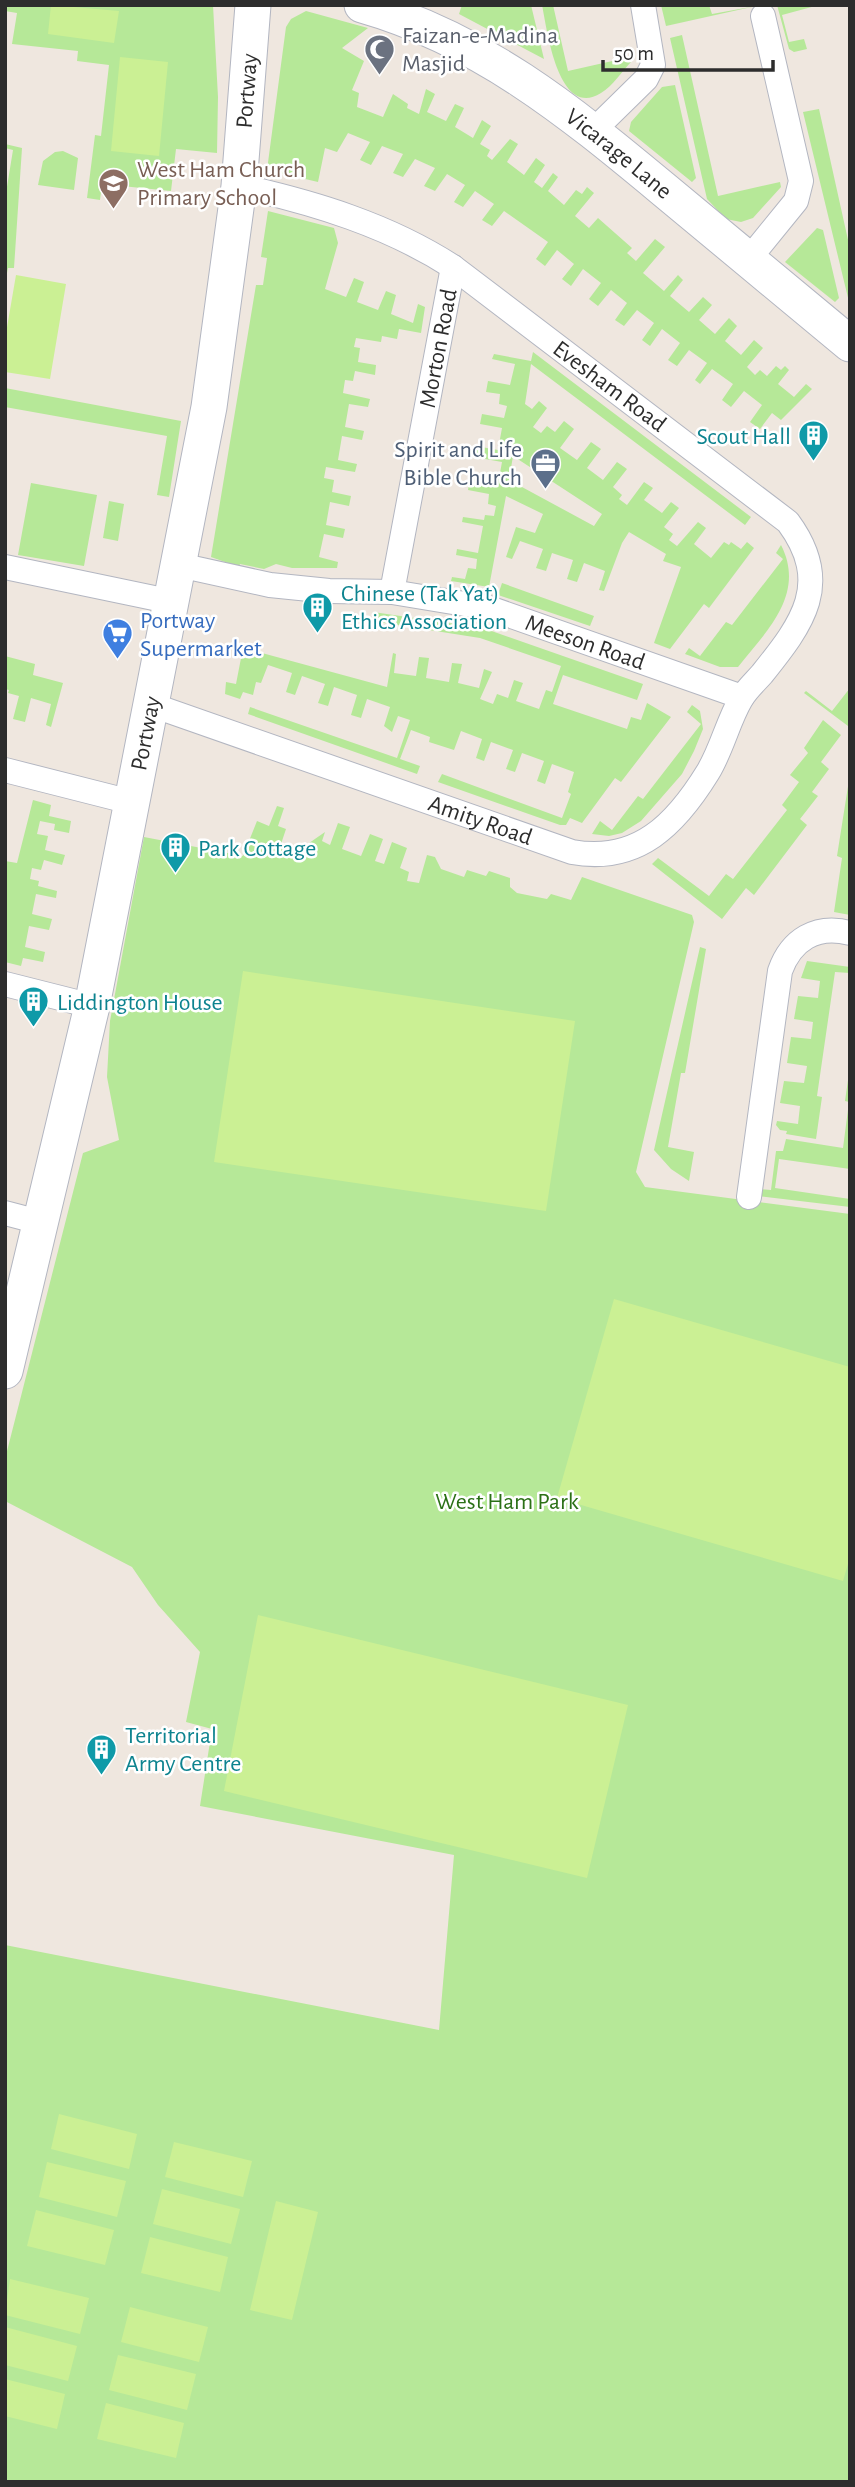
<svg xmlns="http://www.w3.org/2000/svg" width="855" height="2487" viewBox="0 0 855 2487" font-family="'Alegreya Sans',sans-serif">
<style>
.green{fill:#b6e898;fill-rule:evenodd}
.pitch{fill:#cbf094}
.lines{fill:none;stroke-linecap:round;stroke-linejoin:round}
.street-casing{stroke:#b3b6c1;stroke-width:26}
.secondary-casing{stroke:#b3b6c1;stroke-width:37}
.street{stroke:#fff;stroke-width:24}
.secondary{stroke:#fff;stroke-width:35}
.labels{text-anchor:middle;stroke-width:5;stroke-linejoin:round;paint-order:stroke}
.worship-label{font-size:24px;fill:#5b616d;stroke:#fff;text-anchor:start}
.street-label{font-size:24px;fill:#2d2d2d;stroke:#fff}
.education-label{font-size:24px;fill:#785e54;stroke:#fff;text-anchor:start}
.culture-label{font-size:24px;fill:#0d838f;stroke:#fff;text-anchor:start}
.service-label{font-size:24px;fill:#4e5e75;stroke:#fff;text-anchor:end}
.shop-label{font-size:24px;fill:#366cbe;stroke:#fff;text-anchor:start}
.park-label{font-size:24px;fill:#2b7016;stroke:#fff}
</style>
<rect width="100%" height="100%" fill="#efe7df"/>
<!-- green -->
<path class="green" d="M5,5H213L218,97L217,153L176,149L171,191L102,184L100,200L87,198L95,135L101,136L109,65L77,61L78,51L12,44L17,13L5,11Z
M462,5H531L544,59L459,14Z
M542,5H553L568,71L630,57L631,62C622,71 613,86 601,93C558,120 547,29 542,5Z
M661,5H709L712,14L756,6L666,26Z
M777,5H819L782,15L789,42L804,39L807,49L794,52L789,49Z
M306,11L368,28L342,48L364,61L352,90L359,93L357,107L383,117L393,94L408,104L407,108L419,114L426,89L435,94L427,112L446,121L455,104L464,108L455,127L473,138L482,120L491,126L480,144L490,150L487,156L492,160L510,139L518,144L507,162L524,175L536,158L545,165L534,182L542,188L553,173L558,177L548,191L564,205L576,190L582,194L587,187L594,193L575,216L589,228L598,218L632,248L627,253L636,261L655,239L665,247L643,273L664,291L678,275L683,280L670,296L689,312L703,297L712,305L699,320L715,334L729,318L737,326L725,341L741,355L754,340L763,348L747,367L755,375L760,370L767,376L776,366L781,370L785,366L789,370L778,384L794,397L806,384L812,389L781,420L772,413L760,429L750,422L762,405L744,391L731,407L722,400L733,384L712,369L700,384L695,380L707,363L689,350L677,366L668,360L680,343L662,329L650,346L642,340L654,323L637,310L624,326L615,320L627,303L611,290L598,306L589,299L601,283L583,269L571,286L562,279L574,264L557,250L545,266L536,259L548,242L504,211L492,226L482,220L494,204L475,191L463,207L454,202L465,185L447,174L435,191L424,186L435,168L415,159L403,177L393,173L403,154L382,146L371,165L360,160L370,142L348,133L337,152L325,148L318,182L267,170L286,27L291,19Z
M682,35L718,196L780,182L781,187L753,218L741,222L726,219L707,199L670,38Z
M675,85L696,178L692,182L629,131L631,122L662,87Z
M819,109L850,249V306L803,112Z
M5,144L22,148L14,268H8L5,283V199L13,150L5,148Z
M63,151L78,158L74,190L38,185L43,161L55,152Z
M268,211L334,228L338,243L325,289L346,297L354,278L364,282L357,302L378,310L386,291L396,295L391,314L413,323L418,304L425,307L421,333L399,329L397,339L382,336L381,342L356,338L354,347L360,348L358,362L376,365L375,375L355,371L353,381L345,380L343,393L370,399L368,407L349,404L345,427L364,431L362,440L342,436L338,460L357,464L355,472L326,467L324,478L334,480L332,492L351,496L349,506L330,502L326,525L345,529L343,538L324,534L319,557L338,562L337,568H292L276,564L264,569L240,564L239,567L211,557L256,285H263L267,258L261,257Z
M817,228L823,230L839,298L835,302L785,262Z
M533,352L751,517L745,525L531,364L525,404L532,409L539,401L547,408L533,427L541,433L547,426L555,432L564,421L574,429L560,448L577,460L591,442L601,449L587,468L603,480L617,462L627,469L613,487L622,495L619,499L627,505L644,482L653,488L644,500L662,513L671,502L679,508L664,527L673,534L669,540L677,546L698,522L706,528L694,544L711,558L724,542L729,545L731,542L741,549L747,542L754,548L709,608L704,604L670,649L654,643L681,567L663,561L666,554L629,532L622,543L604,591L599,590L605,571L584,563L577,582L567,579L573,560L552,553L546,571L536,568L543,549L520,541L512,559L506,557L516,527L535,533L543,514L506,496L489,587L451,581L452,577L465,579L468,568L476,569L477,559L456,555L457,549L478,553L483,526L462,522L463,517L484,520L485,515L494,516L496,506L488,504L489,494L468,490L470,478L492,482L494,472L500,473L502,462L474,457L476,446L498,450L502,428L480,424L482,414L504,418L507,406L499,404L500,394L486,392L488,381L510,385L515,364L492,359L494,354L531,361ZM513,456L602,514L594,526L509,480Z
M5,388L181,421L169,497L157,495L167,436L5,407Z
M31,483L97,495L84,566L18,555Z
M109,501L124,504L118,541L103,538Z
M781,545C806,594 767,631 738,667H720L685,654L689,648L700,656L726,622L732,625L783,559L776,553Z
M502,583L594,616L590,626L498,595Z
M373,612L483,628L643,684L637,700L563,675L553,704L627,729L631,717L641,720L647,703L671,717L621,782L615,778L582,823L570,818L566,825H560L438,782L442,774L562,818L571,794L568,792L574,772L552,764L545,784L537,781L544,761L522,753L515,772L506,769L513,750L491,742L484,761L476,758L482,739L461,731L454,750L429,742L430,737L411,730L400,759L420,766L417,774L248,714L250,707L397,758L410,720L398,716L392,732L384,726L390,707L367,699L361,718L351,715L357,695L334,687L328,706L318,703L325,684L302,676L295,695L286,692L292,673L268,665L261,683L256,682L253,695L243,692L240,699L225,694L226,682L236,684L242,653L261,658L262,653L387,687L393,653L396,654L394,673L416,676L419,657L429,658L426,678L449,682L452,663L462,664L458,683L479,688L484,669L492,672L480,699L493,704L497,694L508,698L514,680L523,683L516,701L539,709L546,690L552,692L561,666L480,638L372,621Z
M5,656L35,664L33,675L63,683L51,727L46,725L51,704L31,698L25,722L13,719L19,696L8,693L9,690L5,689Z
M850,688L848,726L804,693L806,691L832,711Z
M692,705L700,711L703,729L694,751L682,774L641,821L622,833L609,836L592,834L600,821L612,830L638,796L643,799L701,724L687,712Z
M823,720L841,735L821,762L829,769L812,792L818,796L800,819L807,825L754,895L746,888L722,919L652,864L658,858L709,896L726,874L733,879L787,810L782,805L799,782L790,775L808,753L804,748Z
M849,780H850V915L834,912L842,858L837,856Z
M33,800L51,805L49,816L71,821L69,833L54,830L55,824L40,821L37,834L48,836L45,850L65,855L62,865L44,860L41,870L32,868L30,879L39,881L38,886L57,891L56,898L36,894L32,914L52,919L49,930L29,926L25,947L45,952L43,962L23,958L21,966L5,962V861L17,863Z
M277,806L284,808L278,826L286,829L281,844L299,850L325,832L322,841L330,845L338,823L350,827L342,849L361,856L370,834L383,839L375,861L384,864L392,842L407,848L400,868L409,872L407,881L419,883L427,855L435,857L441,869L464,877L467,870L486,876L489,871L510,878V887L517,893L547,899L551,894L571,900L582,877L692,915L694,922L636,1172L645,1187L850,1214V2482H5V1945L439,2030L454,1855L200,1806L212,1729L186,1722L200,1652L158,1605L132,1567L5,1501V1459L83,1153L119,1140L107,1077L110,1021L144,837L243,856L257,821L269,826Z
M700,947L706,949L685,1073H681L668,1147L694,1152L689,1181L671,1169L654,1150Z
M807,961L850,967V973L835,972L817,1096L822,1097L816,1139L786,1134L787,1131L780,1130L776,1125L777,1121L798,1124L800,1106L780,1103L784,1081L804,1083L807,1066L787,1063L791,1037L811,1039L813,1022L794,1019L798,996L818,998L820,981L801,978Z
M850,1066V1169L779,1159L775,1188L850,1199V1207L758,1196L759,1189L771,1190L776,1151H783L786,1139L843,1148L849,1102L845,1101Z"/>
<!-- pitch -->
<path class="pitch" d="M51,5L119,11L114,43L48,34Z
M120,57L168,62L159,156L111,151Z
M16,275L66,284L50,379L5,372V339Z
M243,971L575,1021L546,1211L214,1162Z
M614,1299L850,1367V1557L843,1581L557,1498Z
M258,1615L628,1705L587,1878L224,1791Z
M59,2114L137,2134L129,2169L51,2149Z
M174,2142L252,2161L243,2197L165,2177Z
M47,2162L126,2181L117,2217L39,2197Z
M162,2189L240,2209L231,2244L153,2224Z
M276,2201L318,2212L292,2320L250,2310Z
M36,2210L114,2230L105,2265L27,2246Z
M150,2237L228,2257L220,2292L141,2273Z
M10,2279L89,2298L80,2334L5,2315Z
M130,2307L208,2327L199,2362L121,2342Z
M5,2327L77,2346L68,2381L5,2365Z
M118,2355L196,2374L187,2410L109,2390Z
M5,2379L65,2394L57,2429L5,2416Z
M106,2403L184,2423L176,2458L97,2439Z"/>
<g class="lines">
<defs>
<g id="street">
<path d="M593,131L646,79L653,65L643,5"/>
<path d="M748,260L796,201L801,181L763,16"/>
<path id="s1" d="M179,565L270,585L329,591L392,592L489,608L742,697"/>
<path d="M5,567L173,602"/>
<path id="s2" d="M392,592L453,267"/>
<path id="s3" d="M152,705L572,852C638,864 676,824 708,772C722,749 728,721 741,699C746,690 755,682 762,674C803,623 833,583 788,522L453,267C388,225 315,203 239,186"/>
<path d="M5,770L131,802"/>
<path d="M5,984L92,1006"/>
<path d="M749,1197L780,971C791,940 816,924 850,933"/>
<path d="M5,1213L43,1223"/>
</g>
<g id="secondary">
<path id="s4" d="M362,5C481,39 568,110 662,188C725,240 787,292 850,344"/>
<path id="s5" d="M5,1371L92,1006L209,407L239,186L253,5"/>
</g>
</defs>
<!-- street casing -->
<use href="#street" class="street-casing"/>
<!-- secondary casing -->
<use href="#secondary" class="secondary-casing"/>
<!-- street -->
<use href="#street" class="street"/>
<!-- secondary -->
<use href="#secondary" class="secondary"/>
</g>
<!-- icons -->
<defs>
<symbol id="mosque-pin" viewBox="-11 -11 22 30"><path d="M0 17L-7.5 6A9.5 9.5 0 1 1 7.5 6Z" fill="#6b7280" stroke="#fff"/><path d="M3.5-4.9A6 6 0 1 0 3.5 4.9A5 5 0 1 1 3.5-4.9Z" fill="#fff"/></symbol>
<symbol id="school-pin" viewBox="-11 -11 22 30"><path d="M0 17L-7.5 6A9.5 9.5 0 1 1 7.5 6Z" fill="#8d6e63" stroke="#fff"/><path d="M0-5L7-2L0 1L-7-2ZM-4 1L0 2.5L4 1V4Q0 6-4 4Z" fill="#fff"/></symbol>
<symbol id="building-pin" viewBox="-11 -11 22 30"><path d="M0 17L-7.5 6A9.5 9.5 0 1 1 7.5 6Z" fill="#0f9aa8" stroke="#fff"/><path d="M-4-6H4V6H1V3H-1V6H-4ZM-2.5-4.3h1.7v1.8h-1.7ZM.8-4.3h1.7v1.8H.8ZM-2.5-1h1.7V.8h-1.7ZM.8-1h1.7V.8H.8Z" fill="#fff"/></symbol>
<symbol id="office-pin" viewBox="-11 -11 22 30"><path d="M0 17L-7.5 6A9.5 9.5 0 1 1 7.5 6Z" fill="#5c6f8a" stroke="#fff"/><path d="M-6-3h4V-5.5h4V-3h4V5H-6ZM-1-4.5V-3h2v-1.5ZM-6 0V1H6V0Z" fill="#fff"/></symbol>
<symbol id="supermarket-pin" viewBox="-11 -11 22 30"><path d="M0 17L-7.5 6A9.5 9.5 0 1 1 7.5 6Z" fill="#3f7fe0" stroke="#fff"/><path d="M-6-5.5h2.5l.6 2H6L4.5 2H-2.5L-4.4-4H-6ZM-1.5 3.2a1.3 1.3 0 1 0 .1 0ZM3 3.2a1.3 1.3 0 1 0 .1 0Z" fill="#fff"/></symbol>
</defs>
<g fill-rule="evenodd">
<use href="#mosque-pin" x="362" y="32" width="35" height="47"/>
<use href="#school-pin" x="96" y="166" width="35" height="47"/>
<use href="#building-pin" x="796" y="418" width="35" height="47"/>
<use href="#office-pin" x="528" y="446" width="35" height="47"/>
<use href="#building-pin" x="300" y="590" width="35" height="47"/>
<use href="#supermarket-pin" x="100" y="616" width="35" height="47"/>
<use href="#building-pin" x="158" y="830" width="35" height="47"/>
<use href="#building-pin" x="16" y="984" width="35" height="47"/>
<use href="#building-pin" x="84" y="1732" width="35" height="47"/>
</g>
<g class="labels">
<!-- worship labels -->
<g class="worship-label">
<text x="402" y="43">Faizan-e-Madina<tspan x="402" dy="28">Masjid</tspan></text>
</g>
<!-- street labels -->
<g class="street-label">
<text dy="8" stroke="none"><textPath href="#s5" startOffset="1304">Portway</textPath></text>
<text dy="8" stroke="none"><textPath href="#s4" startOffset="299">Vicarage Lane</textPath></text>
<text dy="8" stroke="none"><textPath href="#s2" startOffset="248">Morton Road</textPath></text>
<text transform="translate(610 386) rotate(37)" y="8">Evesham Road</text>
<text dy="8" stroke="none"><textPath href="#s1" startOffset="416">Meeson Road</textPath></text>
<text dy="8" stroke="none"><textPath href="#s5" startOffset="653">Portway</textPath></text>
<text dy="8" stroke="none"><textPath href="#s3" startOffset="348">Amity Road</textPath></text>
</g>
<!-- education labels -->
<g class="education-label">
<text x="137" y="177">West Ham Church<tspan x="137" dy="28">Primary School</tspan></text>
</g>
<!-- culture labels -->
<g class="culture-label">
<text x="791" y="444" text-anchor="end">Scout Hall</text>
<text x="341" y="601">Chinese (Tak Yat)<tspan x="341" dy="28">Ethics Association</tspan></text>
<text x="198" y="856">Park Cottage</text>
<text x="57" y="1010">Liddington House</text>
<text x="125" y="1743">Territorial<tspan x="125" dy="28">Army Centre</tspan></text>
</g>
<!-- service labels -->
<g class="service-label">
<text x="522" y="457">Spirit and Life<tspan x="522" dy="28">Bible Church</tspan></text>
</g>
<!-- shop labels -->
<g class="shop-label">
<text x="140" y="628">Portway<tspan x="140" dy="28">Supermarket</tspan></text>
</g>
<!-- park labels -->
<g class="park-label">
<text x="507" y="1509">West Ham Park</text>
</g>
</g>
<!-- border -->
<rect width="855" height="2487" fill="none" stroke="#2d2d2d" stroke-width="14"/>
<!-- scale -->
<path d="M603 60v10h170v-10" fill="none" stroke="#2d2d2d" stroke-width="3.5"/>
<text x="614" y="60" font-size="21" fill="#2d2d2d" stroke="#ffffff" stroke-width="5" paint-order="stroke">50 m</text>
</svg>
